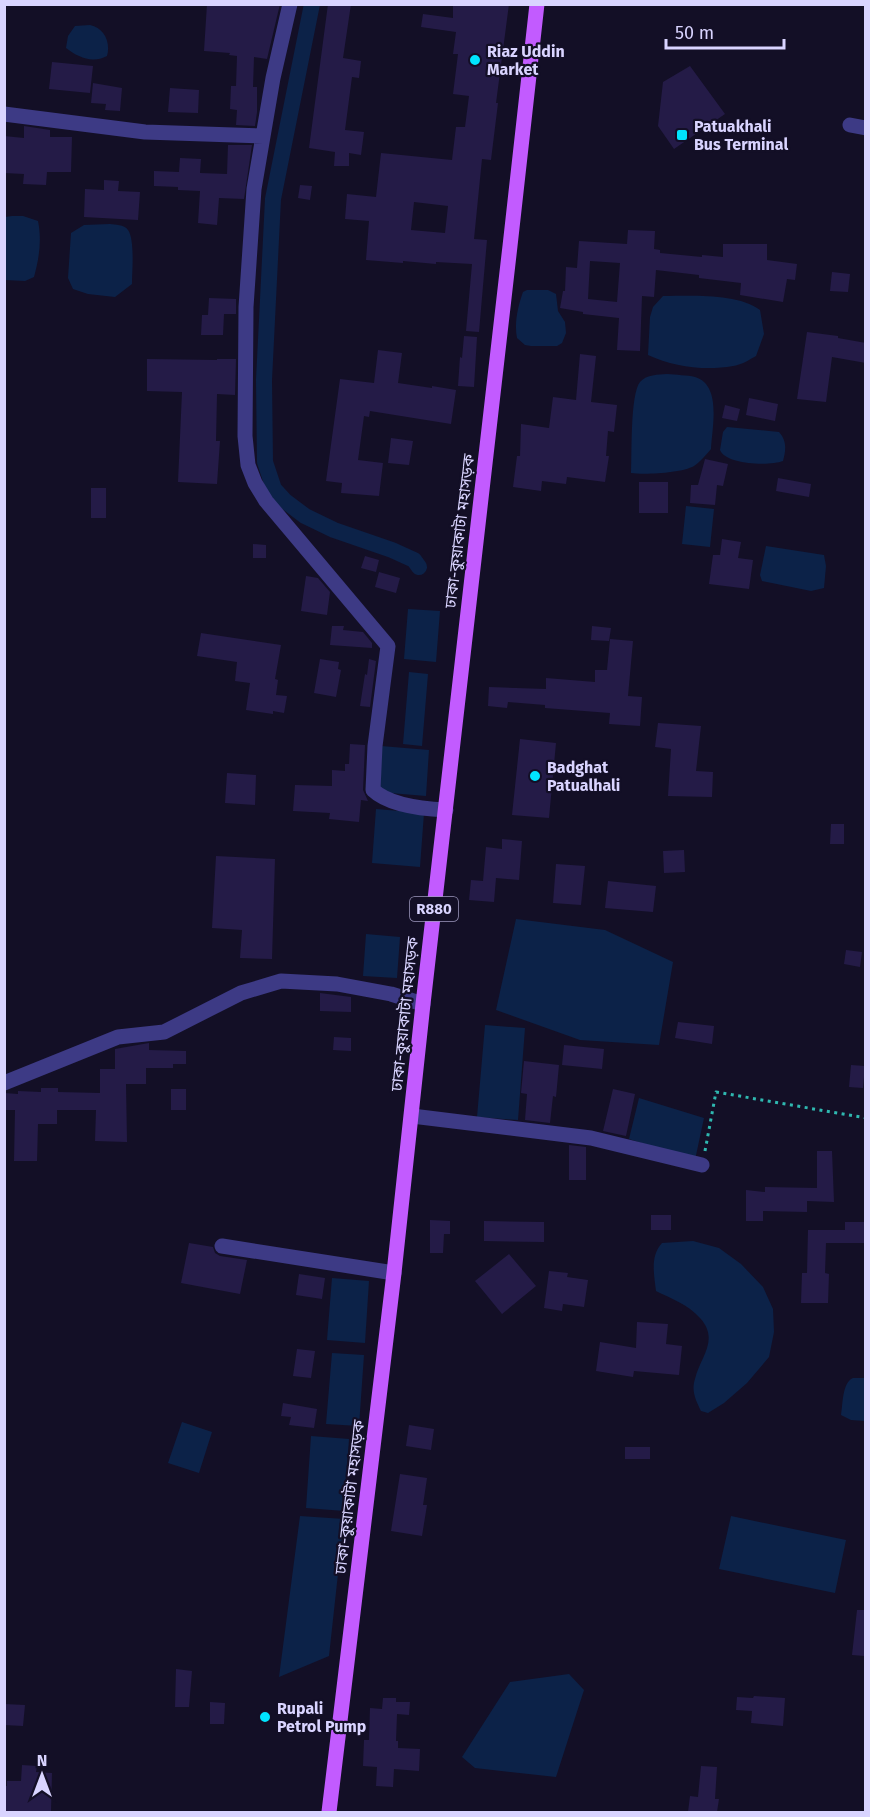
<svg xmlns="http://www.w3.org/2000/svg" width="870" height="1817" viewBox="0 0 870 1817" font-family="'Fira Sans','Noto Sans Bengali',sans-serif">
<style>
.water{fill:#0c2248}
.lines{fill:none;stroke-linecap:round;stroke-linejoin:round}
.canal{stroke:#0c2248;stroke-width:16}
.building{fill:#241b47;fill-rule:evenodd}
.path{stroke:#2fb8b0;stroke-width:3;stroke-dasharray:3 4.5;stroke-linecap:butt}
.street{stroke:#3d3a85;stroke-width:15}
.primary{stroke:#c25bff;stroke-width:15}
.poi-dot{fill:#00e5ff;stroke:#130f26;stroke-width:2}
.labels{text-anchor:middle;stroke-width:4.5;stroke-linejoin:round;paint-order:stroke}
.shield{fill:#130f26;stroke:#9e99be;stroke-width:1.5}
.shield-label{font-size:15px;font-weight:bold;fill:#d9d4ff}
.poi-label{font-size:16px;font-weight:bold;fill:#d9d4ff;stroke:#130f26;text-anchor:start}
.street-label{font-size:16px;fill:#d9d4ff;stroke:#130f26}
</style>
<rect width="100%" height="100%" fill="#130f26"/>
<!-- water -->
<path class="water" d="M90,25C104,28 111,42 107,56C92,64 78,57 66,48L68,36L75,26Z
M12,216H23L38,221C42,240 39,259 34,277L25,281L5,280V217Z
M110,224C115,225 124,224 128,230C135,240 132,271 132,284L115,297L88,294L73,289L68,278L71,233L84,225Z
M527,290H548L556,294L558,311L565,322L566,333L562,343L557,346H531L525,345L517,338C514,323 518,306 523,292Z
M663,296C692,296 737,293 760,310L764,334L756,356C749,360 741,365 733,366C705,371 674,367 648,355L650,317L653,307Z
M667,374C676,375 687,375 695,377C722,385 712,428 711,449C708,453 698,464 694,466C682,473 645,475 631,473C632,456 630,394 640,382C647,374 658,375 667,374Z
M727,427L779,432C787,441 786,450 783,461C770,466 726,465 720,450L723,432Z
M686,506L714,509L710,547L682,544Z
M766,546L824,555L826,566L824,588L811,591L762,581L760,575Z
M408,609L440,611L436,662L404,659Z
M409,672L428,674L422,746L403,744Z
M381,746L429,750L426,796L378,792Z
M376,809L424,813L420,867L372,863Z
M516,919L605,930L673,962L659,1045L580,1040L496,1010Z
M366,934L400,937L397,978L363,976Z
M485,1025L525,1028L518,1120L477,1117Z
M639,1098L704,1118L695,1160L629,1139Z
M693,1241L719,1248L741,1264L763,1287L773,1309L774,1332L769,1357L747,1383L724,1403L708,1413L701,1411C696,1401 691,1391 695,1379C700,1357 720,1340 700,1318C689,1305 670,1298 656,1291C654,1274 650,1256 662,1243Z
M332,1278L369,1281L365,1343L327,1340Z
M332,1353L364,1355L359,1426L326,1424Z
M853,1378H865V1421L851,1420L841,1415C843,1404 842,1383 853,1378Z
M182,1422L212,1432L199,1473L168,1463Z
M311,1436L349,1439L344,1511L306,1508Z
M300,1516L344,1519L329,1656L279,1677Z
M731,1516L846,1540L835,1593L719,1569Z
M569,1674L584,1690L556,1777L475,1768L462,1757L510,1682Z"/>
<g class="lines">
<!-- canal -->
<path class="canal" d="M312,4L273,199L264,380L265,462L274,489L285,501L305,516L334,530L392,550L414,560L419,567"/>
</g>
<!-- building -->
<path class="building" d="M207,4H280L267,59L254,57L253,87H257V112L255,126L236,125L237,110L230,109L231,86H236L237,56L229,55L230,53L204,51Z
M328,4H351L343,58L361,61L359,78L352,77L345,130L364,132L361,155L349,153V166H334L335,152L309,148Z
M453,4H509L496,103H498L491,160L482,159L474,239L487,240L479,332L466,331L472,264L436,262V264L403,261V263L366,260L369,221L345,219L347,194L376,197L381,153L452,160L456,127H465L469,96L453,94L458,54H453L456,32L421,27L423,14L453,18ZM414,202L448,206L445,233L411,230Z
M52,62L93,66L90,93L49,89Z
M690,66L725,114L674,149L658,126L663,82Z
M93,83L122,88L120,111L105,110L106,104L91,103Z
M170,88L199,90L198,113L168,112Z
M24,126L50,130V137H72L71,172H47L46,185L23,184L24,174L4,173V136L24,138Z
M228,145H252L244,199L219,198L217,225L198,223L200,191L178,190V187L154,186V171L179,172L180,158L201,159L200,173L227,174Z
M104,180L119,181L118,191L140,192L138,220L84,217L85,189L104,190Z
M300,185L312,186L310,200L298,198Z
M628,230L655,231L654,249L660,250V253L702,257V255L723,257V244H767V260L797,264L795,280L787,279L783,302L740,295L741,283L699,278V275L656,270L654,297L642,296L640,351L617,350L619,318L583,314V312L560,308L563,291H565L566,267L577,268L579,241L627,244ZM590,261L620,263L617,302L588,299Z
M832,272L850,274L848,292L830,291Z
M209,298L236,299V314H224L223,335H201L202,315H208Z
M807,332L838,336V338L866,343V363L832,357L826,402L797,399Z
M464,336L477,337L474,387L458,386L460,357L462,358Z
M378,350L402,353L398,383L432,388V386L456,390L451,424L370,411L369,417L364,416L358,460L383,463L379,496L341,493L342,483L326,481L340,379L374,383Z
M580,354L596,356L591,402L617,405L614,432L608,431L606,456H609L605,482L567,477L566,484L542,481L541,491L513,487L517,456H520L521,424L549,428L553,397L576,400Z
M147,359L217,360V359H236L235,395L217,394L216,441H220L217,484L178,482L182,392L147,391Z
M749,398L778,404L775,421L746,415Z
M725,405L740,409L737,421L722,418Z
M391,438L413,441L409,465L388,463Z
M705,459L728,464L723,486L717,485L715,505L690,503L691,485H698Z
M778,478L811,484L809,497L776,491Z
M639,482H668V513H639Z
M91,488H106V518H91Z
M722,539L741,542L738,558L753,560L749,589L709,584L713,555H720Z
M253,544L266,545V558H253Z
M365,556L379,560L376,572L361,568Z
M379,572L400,578L396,593L375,587Z
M306,576L318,578L330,592L327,615L301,611Z
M332,626H344L343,630L363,632L372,643V648L330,645Z
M592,626L611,628L609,641L591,640Z
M201,633L281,645L275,679L278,680L276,695L287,696L284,713L273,711V714L246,710L250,683L235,681L237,662L197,656Z
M610,639L633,641L628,696L642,697L640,726L609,724L610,713L545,708V705L508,702L507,708L488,706L489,687L546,689V678L595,682V670H607Z
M320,659L339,662L338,669L341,670L336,697L314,693Z
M369,659L376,661L370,707L360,706L365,674L367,675Z
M658,723L701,726L696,771L713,772L712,797L668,796L671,749L655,747Z
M520,739L556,743L549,818L512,815Z
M350,744L365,745L363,790L368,801L361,800L359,822L329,819L330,813L293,811L295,785L332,786V770L345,771V764H349Z
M227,773L256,775L255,805L225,803Z
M831,824H844V844H830Z
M502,839L522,841L519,880L496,878L494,902L469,900L471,880L483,881L486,847L502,849Z
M684,850L685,872L664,873L663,851Z
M216,856L275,859L272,959L240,958L242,930L212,928Z
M556,864L585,866L581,905L553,903Z
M608,881L656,886L653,912L605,908Z
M846,950L862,952L860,967L844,964Z
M320,993L351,997V1012L320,1011Z
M678,1022L714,1026L712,1044L675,1038Z
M334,1037L351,1038V1051L333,1050Z
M149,1043V1050L186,1051V1064H173V1068H146V1084H126L127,1142L95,1141L96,1110H57V1124H38L37,1161H14L15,1110H4V1093L18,1094V1091L41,1092V1088H58V1092L100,1093V1069H115V1049Z
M564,1045L604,1049L602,1069L562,1065Z
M524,1061L559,1065L556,1097L553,1096L550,1123L525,1120L527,1094L521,1093Z
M851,1065L865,1066L863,1088L849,1087Z
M171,1089H186V1110H171Z
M613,1089L635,1094L626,1136L603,1131Z
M569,1145L586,1147V1180H569Z
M817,1151H832L834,1202L807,1201V1212L763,1211V1221H746V1190L765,1192V1187L817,1188Z
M651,1215H671V1230H651Z
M430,1220L450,1221V1234H444L443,1253H430Z
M484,1221L544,1222V1242L484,1241Z
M845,1222H865L864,1243H826L825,1273L829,1274L828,1303H801L802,1273H807L808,1230H845Z
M189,1243L213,1247L215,1253L220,1256L247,1260L240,1294L181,1283Z
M509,1254L536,1286L502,1314L475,1281Z
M549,1271L568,1273L567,1277L588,1280L584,1307L563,1304L562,1311L544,1308Z
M299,1274L325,1278L322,1299L296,1295Z
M637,1322L668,1324L666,1344L682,1346L679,1375L634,1371L633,1377L596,1371L600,1342L636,1348Z
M297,1349L315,1351L311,1378L293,1376Z
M283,1403L317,1409L314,1428L289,1425L291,1417L281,1416Z
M409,1425L434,1429L431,1450L406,1446Z
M625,1447H650V1459H625Z
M400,1474L427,1478L423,1505H427L422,1536L391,1531Z
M857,1610H866L864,1656L852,1655Z
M176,1669L192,1671L189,1707H175Z
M754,1696L785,1698L783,1726L751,1723L752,1711L736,1710L737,1697L753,1698Z
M383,1698H396V1702H410L409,1715L397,1714L396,1741H398V1748L420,1749L419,1771L394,1769L393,1787L376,1786L377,1767L363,1766L364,1740H369L370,1708L382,1709Z
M210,1702L225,1703L224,1724H210Z
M4,1704L25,1705L23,1726L4,1725Z
M22,1765L37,1766L36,1772L52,1773L51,1812H4V1786H7V1781H21Z
M701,1766L717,1767L715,1799H719L717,1812H688L690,1796L698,1797Z"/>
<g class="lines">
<!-- path -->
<path class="path" d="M705,1151L716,1092L866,1118"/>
<!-- street -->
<path class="street" d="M290,4L273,78L254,189L246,307L245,436L248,465L255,483L266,501L388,646L375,746L373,790C390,806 424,809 446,810
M4,114L145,132L263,136
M850,125L866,128
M4,1083L118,1037L164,1032L241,993L281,981L337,984L391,994L423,1004
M412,1116L591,1138L702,1165
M222,1246L394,1273"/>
<!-- primary -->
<path class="primary" d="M329,1812L394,1273L423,1004L510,246L537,4"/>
</g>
<!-- markers -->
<g class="poi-dot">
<circle cx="475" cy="60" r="6"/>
<rect x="676" y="129" width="12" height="12" rx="3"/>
<circle cx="535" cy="776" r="6"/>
<circle cx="265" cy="1717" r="6"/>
</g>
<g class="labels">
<!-- shield labels -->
<rect class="shield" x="410" y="897" width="48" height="24" rx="4.5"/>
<g class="shield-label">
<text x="434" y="914">R880</text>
</g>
<!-- poi labels -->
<g class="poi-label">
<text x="487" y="57">Riaz Uddin<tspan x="487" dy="18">Market</tspan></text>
<text x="694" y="132">Patuakhali<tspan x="694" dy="18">Bus Terminal</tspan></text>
<text x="547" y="773">Badghat<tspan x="547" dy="18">Patualhali</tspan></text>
<text x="277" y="1714">Rupali<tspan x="277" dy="18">Petrol Pump</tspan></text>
</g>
<!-- street labels -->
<g class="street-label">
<text transform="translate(459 531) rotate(-83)" y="6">ঢাকা-কুয়াকাটা মহাসড়ক</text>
<text transform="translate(404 1014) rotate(-84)" y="6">ঢাকা-কুয়াকাটা মহাসড়ক</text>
<text transform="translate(349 1497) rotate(-83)" y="6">ঢাকা-কুয়াকাটা মহাসড়ক</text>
</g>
</g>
<!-- border -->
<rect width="870" height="1817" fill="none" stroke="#d9d4ff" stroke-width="12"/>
<!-- north arrow -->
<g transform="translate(42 1775)" stroke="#130f26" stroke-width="4.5" paint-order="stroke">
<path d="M0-4.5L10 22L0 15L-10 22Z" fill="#d9d4ff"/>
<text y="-9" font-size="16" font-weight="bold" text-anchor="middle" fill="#d9d4ff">N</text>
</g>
<!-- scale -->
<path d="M666 39v9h118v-9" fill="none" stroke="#d9d4ff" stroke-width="3"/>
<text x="675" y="39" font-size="18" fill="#d9d4ff" stroke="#130f26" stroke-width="4.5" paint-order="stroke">50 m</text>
</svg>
